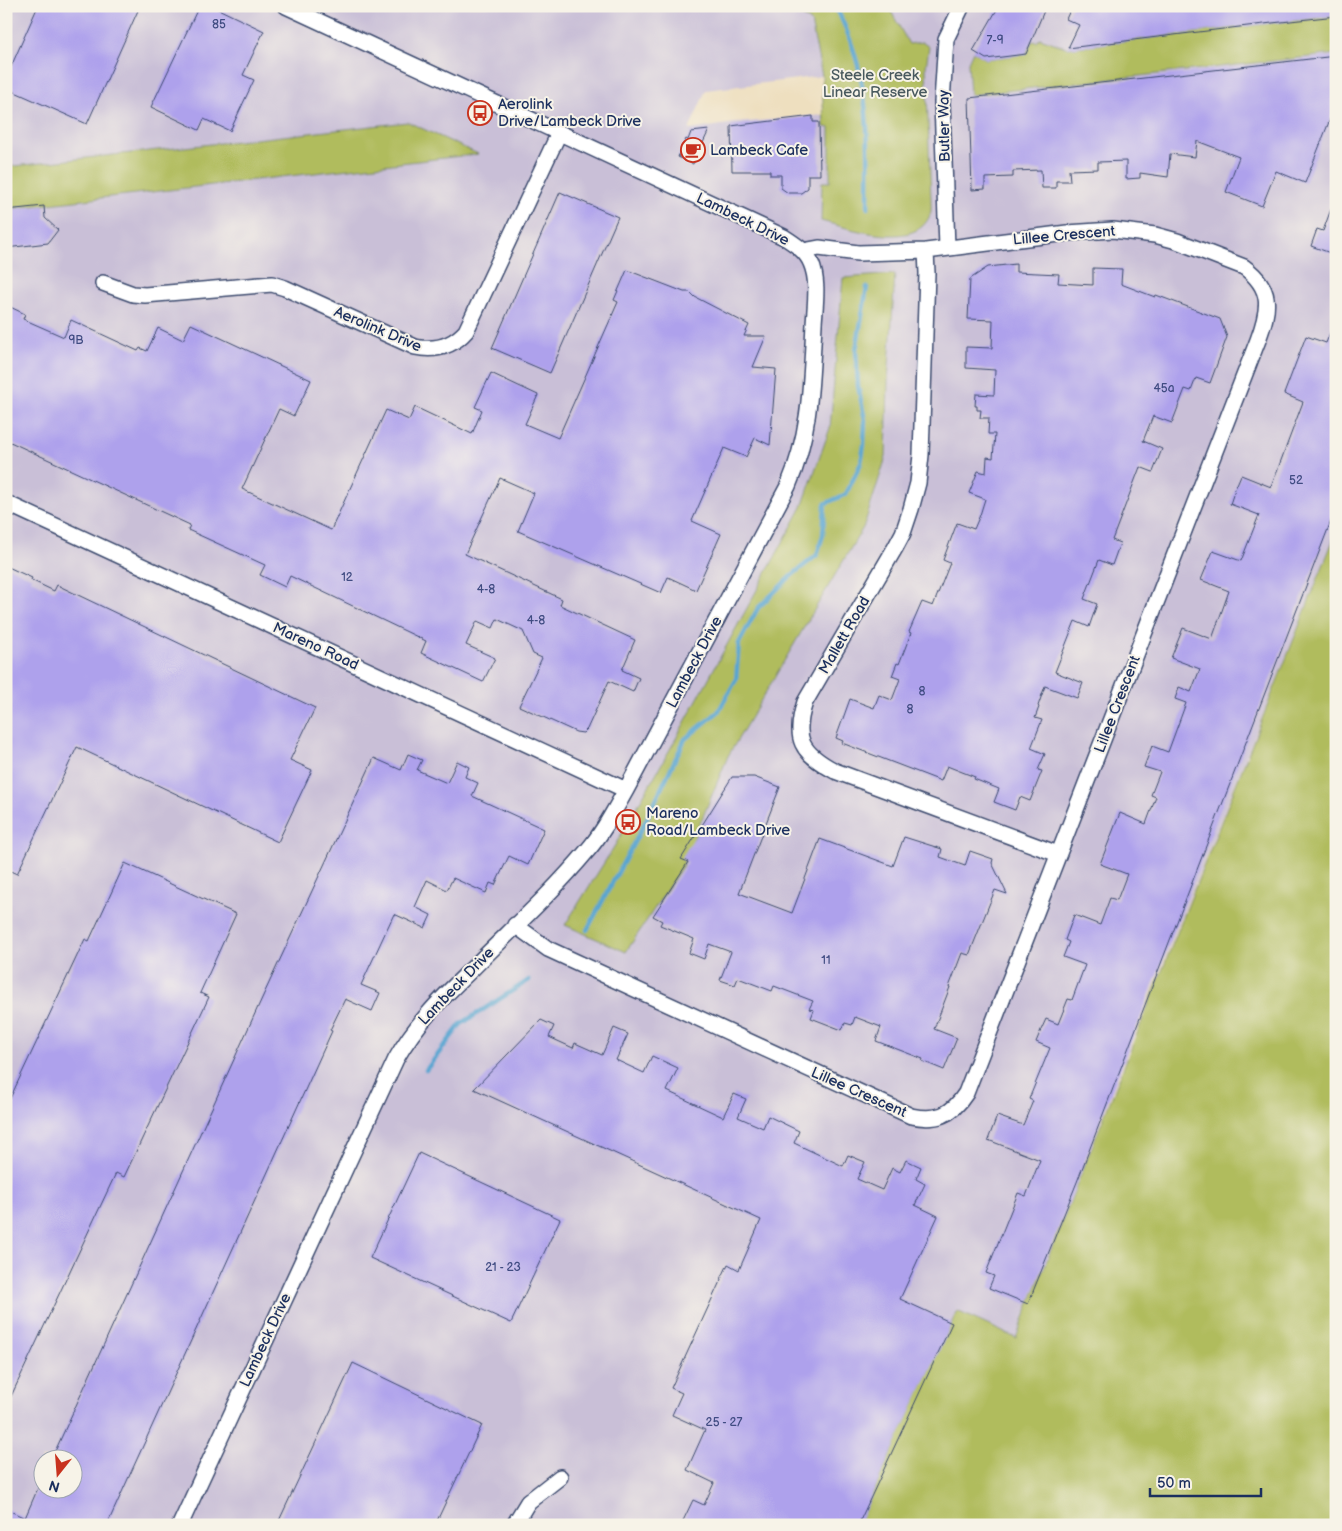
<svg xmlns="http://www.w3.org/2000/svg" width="1342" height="1531" viewBox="0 0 1342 1531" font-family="'Balsamiq Sans',sans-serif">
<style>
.industrial{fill:#c9bfd7;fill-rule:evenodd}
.green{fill:#b0bc5d;stroke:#66765e}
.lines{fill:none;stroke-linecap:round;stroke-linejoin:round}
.stream{stroke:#59a5d1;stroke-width:4.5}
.building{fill:#aea1ec}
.minor-casing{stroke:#3b496d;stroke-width:18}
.minor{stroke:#fff;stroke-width:15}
.labels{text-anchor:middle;stroke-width:4;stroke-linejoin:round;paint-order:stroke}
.number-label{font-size:12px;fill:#404c82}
.park-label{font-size:15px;fill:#48595e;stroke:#f7f3e8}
.poi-label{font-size:15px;fill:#1b2f5e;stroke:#f7f3e8;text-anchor:start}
.street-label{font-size:15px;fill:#1b2f5e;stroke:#f7f3e8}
</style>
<rect width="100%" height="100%" fill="#f7f3e8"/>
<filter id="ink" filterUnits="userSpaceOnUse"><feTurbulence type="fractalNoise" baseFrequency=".02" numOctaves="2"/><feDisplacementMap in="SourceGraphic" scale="10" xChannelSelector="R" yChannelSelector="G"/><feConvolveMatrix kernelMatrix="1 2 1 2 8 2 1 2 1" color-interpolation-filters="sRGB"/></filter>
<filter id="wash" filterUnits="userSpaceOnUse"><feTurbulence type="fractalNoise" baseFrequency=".0096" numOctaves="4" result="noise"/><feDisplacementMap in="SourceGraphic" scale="20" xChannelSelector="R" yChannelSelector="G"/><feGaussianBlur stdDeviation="1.12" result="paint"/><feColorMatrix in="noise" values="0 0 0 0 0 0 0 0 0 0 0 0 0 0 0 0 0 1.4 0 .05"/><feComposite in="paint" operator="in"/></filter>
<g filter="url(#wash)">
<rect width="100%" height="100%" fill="#eedfbf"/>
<!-- industrial -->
<path class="industrial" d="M6,6H787L811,22L822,76L706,90L689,130L735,123L824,115V127L830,128V183L822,182L821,221L926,67L929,48L909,44L888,6H1336V532L1081,1168L1016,1338L957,1311L858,1525H6V209L477,154L6,167ZM42,1458H72V1488H42Z"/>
<!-- green -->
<path class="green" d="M787,6H888L909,44L922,42L929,47L926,67L931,199C931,204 932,210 930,215C916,252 848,228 821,221L822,182H830V128L824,127L822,76L811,22Z
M1336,16V54L970,95L968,62L973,51L986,59L1026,54L1032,41L1037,42L1040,38L1068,48L1272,23Z
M408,122L478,154L6,209V167Z
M895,274L888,382L886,457L864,526L728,756L683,865L626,952L565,925L614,847L673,744L802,507L830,428L843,278Z
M1336,533V1525H858L957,1311L1016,1338Z"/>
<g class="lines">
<!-- stream -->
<path class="stream" d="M835,6C870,70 869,137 868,208
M587,930L645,822L685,739L718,712L736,680L739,643L758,608L791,576L817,555L823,535L825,504L846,494L861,463L864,445L865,420L858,386L856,350L867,287
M426,1070L461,1024L529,980"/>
</g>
<g id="blocks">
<!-- building -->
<path class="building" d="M38,6H140L87,124L6,88V78Z
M199,6H212L264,31L243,75L254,80L230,131L204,119L199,130L151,107Z
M999,6H1046L1026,54L986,59L973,51Z
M1072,6H1336V16L1272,23L1068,48L1079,25L1066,19Z
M1336,56V104L1305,183L1276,171L1262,206L1226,192L1239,157L1197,141L1195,157L1170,154L1168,177L1140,173V178L1126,179V161L1098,162V169L1069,170L1070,181H1056V188H1042L1041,170L1013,171V177L985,178V189L972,190L969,98Z
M813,116V122H819L820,175H808V188L801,193H788L781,188V175H770V171H732L731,126Z
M709,130L693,164L678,157L686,139L688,140L691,132Z
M560,192L618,217L550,373L492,348Z
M1334,201H1336V255L1311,246L1317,229L1323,231Z
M44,206L45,218L58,230L48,243L6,248V210Z
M1016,264V272L1059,274L1058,283L1093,285V268L1122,269L1121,284L1155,297L1156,295L1220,319L1227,337L1210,383L1196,378L1191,391L1185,389L1172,423L1153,416L1143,441L1162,449L1153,472L1140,467L1112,540L1120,543L1112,565L1099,560L1084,599L1097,604L1089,627L1075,621L1055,672L1083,683L1077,698L1045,686L1038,706L1039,707L1035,718L1042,720L1031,748L1045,754L1038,770L1042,771L1030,801L1020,797L1015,810L994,802L999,789L974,779L975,777L947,766L941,781L842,743L843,741L836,738L850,699L874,708L879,695L892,700L900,679L892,676L897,663L899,664L911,633L909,632L922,602L933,606L950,563L943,560L957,523L974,529L980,515L985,499L969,493L978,471L986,473L987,457L993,458L995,434H988L989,418H980L981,410H977V406H975L976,394L994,395L995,370L966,368V347L992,348L993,320L968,319L970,279L988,267Z
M627,270L684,292H690L695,297L749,325L744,336H766L753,367L776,369L770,445L755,438L746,457L724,448L692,521L721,534L696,590L668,577L661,593L518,531L534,493L500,478L465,554L562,599L560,605L635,640L622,670L639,678L633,692L609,681L587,729L583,733L576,732L519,706L542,658L533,654L523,631L497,619L493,628L477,621L466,645L495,658L483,682L421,653L426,641L290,576L285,587L260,575L265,565L188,530L190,525L6,440V305L25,314L23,319L64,337L71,320L138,351L140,348L147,351L158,328L183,340L191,324L311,380L294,416L279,409L242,489L331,530L386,410L409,420L415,407L472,434L482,410L475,407L491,373L538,395L525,424L558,438L618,302L614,300Z
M1335,320L1336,508L1077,1182L1028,1304L989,1288L994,1276L986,1273L1018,1193L1026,1196L1040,1160L988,1140L997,1116L1023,1125L1033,1101L1029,1099L1050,1048L1036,1042L1041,1030L1046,1019L1058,1024L1068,999L1072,1000L1085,965L1063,957L1069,942L1065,940L1069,929L1074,915L1100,925L1110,898L1117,900L1127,874L1100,864L1120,813L1146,824L1156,797L1151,795L1160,772L1144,767L1152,746L1168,752L1186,703L1175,699L1179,687L1191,692L1200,669L1171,658L1183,628L1212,639L1229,591L1201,580L1213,551L1241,561L1259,515L1230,504L1235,489L1241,475L1271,487L1303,402L1284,394L1306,336L1326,343Z
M6,566L32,578L31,580L54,591L57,585L315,708L290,760L312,770L278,842L77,747L17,874L6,869Z
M408,754L422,760L417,770L447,783L457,761L469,767L465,777L478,783L472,796L544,829L528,865L509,856L495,885L490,883L486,893L453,878L447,890L427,880L415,907L431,915L425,928L394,914L361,985L380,993L372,1011L345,999L330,1030L332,1031L107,1525H6V1509L25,1518L38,1488H72V1458H52L263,996L374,758L401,770Z
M732,777H754L780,787L739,893L792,913L820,839L893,866L904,837L942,849L940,857L965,866L970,851L993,859L992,863L1007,894L995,890L969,955L962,953L949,987H950L934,1029L957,1038L944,1070L922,1061L923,1059L876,1041L881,1027L855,1017L852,1025L845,1023L842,1030L811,1018L814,1010L809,1009L813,1001L774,986L772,991L738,978L735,985L720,980L731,952L709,944L704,959L689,953L694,939L660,925L662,921L653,916L688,862L681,859Z
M125,863L236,914L200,993L209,997L124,1177L116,1173L6,1407V1107L85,939L89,941Z
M541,1020L554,1026L549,1037L573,1048L575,1043L602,1055L614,1028L628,1034L616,1060L644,1073L652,1056L678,1068L667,1091L723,1117L734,1094L746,1099L738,1117L763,1128L768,1116L799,1131L794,1143L843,1166L848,1155L865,1162L857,1179L882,1190L892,1168L900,1172L906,1160L921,1167L916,1179L925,1184L915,1205L938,1216L900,1299L952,1323L858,1525H681L693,1500L704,1505L714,1483L687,1470L705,1430L672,1415L682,1393L671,1388L728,1264L739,1270L761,1220L474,1089Z
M419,1153L560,1219L511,1323L370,1258Z
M353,1363L482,1425L435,1525H277Z"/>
</g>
</g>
<g filter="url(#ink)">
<use href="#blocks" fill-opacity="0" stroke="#3b496d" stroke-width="1"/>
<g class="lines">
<defs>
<path id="minor" d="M947,248L942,102L946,39L962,6
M926,251L927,273L921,455L918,483L911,509L903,533L895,548L805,702C793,739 801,753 835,771L1058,854
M103,283L133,294L145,295L272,284L285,288L415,347C435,351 452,347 466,331L559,133
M6,503L626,790
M515,925L548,949L911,1116C937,1121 951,1116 966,1093L1258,340C1269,310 1274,289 1244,267L1177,241L1155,235L1113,230L1067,233L926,251L858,253L819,248L803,251
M180,1525L396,1059C416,1023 443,997 472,969C511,930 552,893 587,851C603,833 614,811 626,790L788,486C811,433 811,381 814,324C815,305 819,281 811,263C806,251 795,244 784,237L286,6
M514,1525L528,1502L560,1477"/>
</defs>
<!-- minor casing -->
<use href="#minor" class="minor-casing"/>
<!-- minor -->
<use href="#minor" class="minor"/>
</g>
</g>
<!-- icons -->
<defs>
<symbol id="bus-ring" viewBox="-11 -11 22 22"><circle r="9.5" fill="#f7f3e8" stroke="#c8321e" stroke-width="1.5"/><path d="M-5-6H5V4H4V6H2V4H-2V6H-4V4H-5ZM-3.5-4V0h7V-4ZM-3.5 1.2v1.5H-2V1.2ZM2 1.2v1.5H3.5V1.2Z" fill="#c8321e"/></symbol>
<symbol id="cafe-ring" viewBox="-11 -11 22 22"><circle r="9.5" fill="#f7f3e8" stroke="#c8321e" stroke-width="1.5"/><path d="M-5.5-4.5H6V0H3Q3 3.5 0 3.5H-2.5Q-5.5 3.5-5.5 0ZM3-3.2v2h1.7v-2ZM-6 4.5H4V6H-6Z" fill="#c8321e"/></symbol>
</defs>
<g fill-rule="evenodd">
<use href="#bus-ring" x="466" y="99" width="28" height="28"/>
<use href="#cafe-ring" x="679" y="136" width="28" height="28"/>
<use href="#bus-ring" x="614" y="808" width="28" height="28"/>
</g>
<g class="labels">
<!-- number labels -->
<g class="number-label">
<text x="219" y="28">85</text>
<text x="995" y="44">7-9</text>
<text x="76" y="344">9B</text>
<text x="1164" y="392">45a</text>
<text x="1296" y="484">52</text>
<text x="347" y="581">12</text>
<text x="486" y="593">4-8</text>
<text x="536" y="624">4-8</text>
<text x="922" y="695">8</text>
<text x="910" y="713">8</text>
<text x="826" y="964">11</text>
<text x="503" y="1271">21 - 23</text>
<text x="724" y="1426">25 - 27</text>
</g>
<!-- park labels -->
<g class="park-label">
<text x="875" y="80">Steele Creek<tspan x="875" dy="17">Linear Reserve</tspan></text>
</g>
<!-- poi labels -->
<g class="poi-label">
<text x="498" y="109">Aerolink<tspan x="498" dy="17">Drive/Lambeck Drive</tspan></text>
<text x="710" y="155">Lambeck Cafe</text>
<text x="646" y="818">Mareno<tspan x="646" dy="17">Road/Lambeck Drive</tspan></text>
</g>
<!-- street labels -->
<g class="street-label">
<text transform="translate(944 126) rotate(-91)" y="5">Butler Way</text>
<text transform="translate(743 219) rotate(26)" y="5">Lambeck Drive</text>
<text transform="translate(1064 235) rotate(-5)" y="5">Lillee Crescent</text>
<text transform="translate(378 329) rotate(23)" y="5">Aerolink Drive</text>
<text transform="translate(844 635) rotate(-60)" y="5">Mallett Road</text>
<text transform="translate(316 646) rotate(25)" y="5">Mareno Road</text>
<text transform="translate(694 662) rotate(-62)" y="5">Lambeck Drive</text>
<text transform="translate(1117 704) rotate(-69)" y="5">Lillee Crescent</text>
<text transform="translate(456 986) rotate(-46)" y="5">Lambeck Drive</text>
<text transform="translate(859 1092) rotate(24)" y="5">Lillee Crescent</text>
<text transform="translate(265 1340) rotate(-65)" y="5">Lambeck Drive</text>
</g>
</g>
<!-- margin -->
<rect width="1342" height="1531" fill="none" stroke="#f7f3e8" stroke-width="25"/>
<!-- north arrow -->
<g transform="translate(58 1474) rotate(197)"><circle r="24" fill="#f7f3e8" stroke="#9fa5b1"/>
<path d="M0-4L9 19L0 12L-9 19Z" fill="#c8321e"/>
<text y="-8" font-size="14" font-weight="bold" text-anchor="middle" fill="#1b2f5e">N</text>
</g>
<!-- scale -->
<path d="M1150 1488v8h111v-8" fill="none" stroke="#1b2f5e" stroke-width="2.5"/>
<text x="1157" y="1488" font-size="15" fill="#1b2f5e" stroke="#f7f3e8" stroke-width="4" paint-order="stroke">50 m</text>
</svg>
